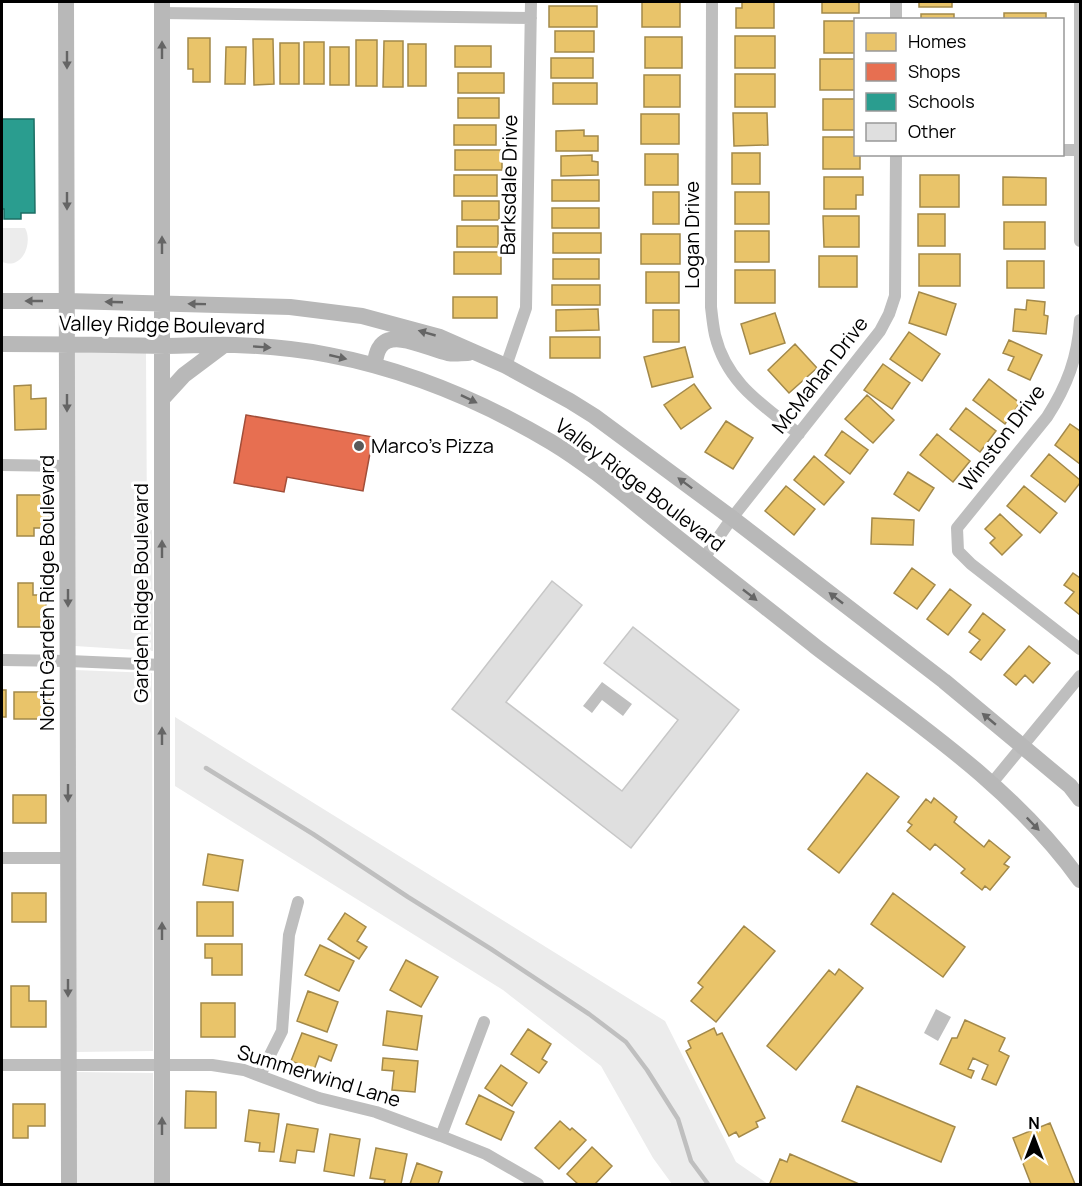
<svg xmlns="http://www.w3.org/2000/svg" width="1082" height="1186" viewBox="0 0 1082 1186" font-family="Manrope,sans-serif">
<style>
.green{fill:#ececec}
.water{fill:#bfbfbf}
.homes{fill:#e9c46a;stroke:#a3894a;stroke-width:1.5}
.shops{fill:#e76f51;stroke:#a24e39;stroke-width:1.5}
.schools{fill:#2a9d8f;stroke:#1d6e64;stroke-width:1.5}
.lines{fill:none;stroke-linecap:round;stroke-linejoin:round}
.stream{stroke:#bfbfbf;stroke-width:4.5}
.building{fill:#dfdfdf;stroke:#c7c7c7;stroke-width:1.5}
.street{stroke:#bebebe;stroke-width:12}
.secondary{stroke:#b8b8b8;stroke-width:16}
.oneway{fill:#656565}
.poi-dot{fill:#595959;stroke:#fff;stroke-width:2}
.labels{text-anchor:middle;stroke-width:6;stroke-linejoin:round;paint-order:stroke}
.street-label{font-size:20px;fill:#000;stroke:#fff}
.poi-label{font-size:20px;fill:#000;stroke:#fff;text-anchor:start}
</style>
<rect width="100%" height="100%" fill="#fff"/>
<!-- green -->
<path class="green" d="M2,228H25C31,238 27,257 16,262C11,265 6,263 2,262Z
M74,353H146L147,529L152,530L153,651L75,646Z
M75,670L152,673L153,1051L76,1052Z
M175,717L665,1021L736,1162L768,1184H672L653,1158L601,1066L503,990L175,786Z
M76,1072L153,1073L154,1184H76Z"/>
<!-- water -->
<path class="water" d="M602,682L632,704L623,716L602,700L592,713L583,706Z
M936,1009L951,1017L938,1041L924,1033Z"/>
<!-- homes -->
<path class="homes" d="M642,2H680V27H642Z
M742,2H774V28H736V8H742Z
M822,2H859V13H822Z
M919,2H952V7H919Z
M549,6H597V27H549Z
M1004,13H1046V20H1004Z
M921,14H954V20H921Z
M824,21H856V53H824Z
M555,31H594V52H555Z
M735,36H775V68H735Z
M645,37H682V68H645Z
M188,38H210V82H193V69H188Z
M253,39H273L274,84L254,85Z
M356,40H377V86H356Z
M384,41H403V87H383Z
M304,42H324V84H304Z
M280,43H299V84H280Z
M408,44H426V86H408Z
M455,46H491V67H455Z
M226,47H246L245,84H225Z
M330,47H349V85H330Z
M551,58H593V78H551Z
M820,59H856V90H820Z
M458,73H504V93H458Z
M735,74H775V107H735Z
M644,75H680V107H644Z
M553,83H597V104H553Z
M458,98H499V118H458Z
M823,99H856V130H823Z
M733,113H767L768,145L734,146Z
M641,114H679V144H641Z
M454,125H496V145H454Z
M584,130V136H598V151H556V131Z
M823,137H856V154H860V169H823Z
M455,150H502V170H455Z
M732,153H760V184H732Z
M645,154H678V185H645Z
M592,155V161L598,162V175L561,176V156Z
M454,175H497V196H454Z
M920,175H959V207H920Z
M824,177H863V195H856V209H824Z
M1003,177L1046,178V205H1003Z
M552,180H599V201H552Z
M653,192H679V224H653Z
M735,192H769V224H735Z
M462,201H499V220H462Z
M552,208H599V228H552Z
M918,214H945V246H918Z
M823,216H859V247H824Z
M1004,222H1045V249H1004Z
M457,226H498V247H457Z
M735,231H769V262H735Z
M553,233H601V253H553Z
M641,234H680V264H641Z
M454,252H501V274H454Z
M919,254H960V286H919Z
M819,256H857V287H819Z
M553,259H599V279H553Z
M1007,261H1044V288H1007Z
M735,270H775V303H735Z
M646,272H679V303H646Z
M552,285H600V305H552Z
M919,292L956,304L946,335L909,323Z
M453,297H497V318H453Z
M1027,300L1045,302L1044,315L1048,316L1046,334L1013,331L1015,309L1026,310Z
M598,309L599,330L556,331V310Z
M653,310H679V342H653Z
M775,313L785,343L750,354L741,324Z
M909,332L940,354L922,381L890,359Z
M550,337H600V358H550Z
M1009,340L1042,355L1030,380L1008,370L1014,357L1003,353Z
M795,344L817,368L789,393L768,370Z
M685,347L693,377L652,387L644,357Z
M883,364L910,383L892,409L864,390Z
M989,379L1020,403L1005,424L973,400Z
M694,384L711,408L681,429L664,405Z
M31,385V399L46,398V429L15,430L14,386Z
M867,395L894,420L873,443L845,419Z
M966,408L996,431L980,452L950,429Z
M726,421L753,438L733,469L705,452Z
M1070,424L1080,431V464L1055,445Z
M842,431L868,450L850,474L825,455Z
M937,434L970,461L953,482L920,455Z
M1049,454L1080,480V483L1065,502L1031,476Z
M814,456L844,482L824,505L794,480Z
M908,472L934,488L919,511L894,494Z
M786,486L815,509L794,535L765,511Z
M1024,486L1057,513L1040,533L1007,506Z
M17,495H49V528H34V536H17Z
M1000,514L1022,535L1002,555L990,543L995,538L985,529Z
M872,518L914,520L913,545L871,544Z
M912,568L935,585L917,609L894,593Z
M1073,573L1080,578V615L1065,603L1074,592L1064,585Z
M18,583H33V595H46V627H18Z
M950,589L971,605L948,635L927,619Z
M983,613L1005,630L981,660L970,652L980,640L969,632Z
M1029,646L1050,663L1033,683L1025,675L1016,685L1004,675Z
M2,690H6V717H2Z
M14,692H50V719H14Z
M867,773L899,797L839,873L808,849Z
M13,795H46V823H13Z
M934,798L957,817L954,822L984,847L989,840L1010,857L1004,864L1009,867L990,890L985,886L982,890L961,873L965,869L935,844L930,850L907,831L912,825L908,822L926,799L931,803Z
M208,854L243,860L238,891L203,885Z
M12,893H46V922H12Z
M893,893L965,947L943,977L871,924Z
M197,902H233V936H197Z
M345,913L366,927L357,941L367,947L359,959L328,939Z
M744,926L775,951L716,1022L691,1001L703,987L698,983Z
M205,944H242V975H212V958H205Z
M320,945L354,961L339,991L305,975Z
M406,960L438,977L421,1007L390,990Z
M839,969L863,988L796,1070L767,1046L829,970L835,975Z
M11,986H29V1001H46V1027H11Z
M308,991L338,1002L327,1032L297,1021Z
M201,1003H235V1037H201Z
M387,1011L422,1016L417,1050L383,1045Z
M965,1020L1005,1038L999,1051L1009,1056L996,1085L982,1079L988,1065L973,1058L968,1069L974,1071L971,1078L940,1064L952,1038H957Z
M714,1028L717,1035L722,1033L765,1118L756,1122L758,1127L739,1137L736,1132L729,1136L686,1051L691,1048L688,1041Z
M528,1029L551,1044L542,1059L547,1062L539,1073L511,1054Z
M302,1033L337,1045L331,1061L319,1056L314,1070L291,1061Z
M383,1058L418,1061L415,1092L392,1090L394,1071L382,1070Z
M501,1065L527,1083L512,1106L485,1088Z
M857,1086L955,1127L941,1162L842,1121Z
M186,1091L216,1092V1128H185Z
M479,1095L514,1112L501,1140L466,1124Z
M13,1104H45V1126H28V1138H13Z
M249,1110L279,1114L274,1152L259,1151L260,1143L245,1141Z
M560,1121L570,1130L572,1128L586,1140L559,1169L535,1148Z
M1050,1123L1075,1184H1031L1013,1138Z
M287,1124L318,1129L314,1152L297,1150L295,1163L280,1161Z
M330,1134L360,1139L354,1176L324,1171Z
M592,1147L612,1166L595,1184H578L567,1174Z
M376,1148L407,1154L401,1184H384L385,1180L370,1178Z
M790,1154L859,1184H773L770,1183L780,1159L787,1162Z
M417,1163L442,1172L438,1184H410Z"/>
<!-- shops -->
<path class="shops" d="M246,415L373,437L363,491L287,477L284,492L234,483Z"/>
<!-- schools -->
<path class="schools" d="M2,119H34L35,213H21V219H4V209H2Z"/>
<g class="lines">
<!-- stream -->
<path class="stream" d="M206,768L313,834L408,897L491,949L589,1014L626,1042L647,1070L678,1119L691,1161L708,1184"/>
</g>
<!-- building -->
<path class="building" d="M552,581L582,605L506,702L622,791L678,720L604,663L633,627L739,710L631,848L452,709Z"/>
<g class="lines">
<!-- street -->
<path class="street" d="M712,2L711,307C712,316 713,326 715,335C727,384 763,405 799,434
M896,2V20
M1080,2V241
M162,13L531,18
M1062,150H1079
M1080,320C1078,357 1067,386 1047,417L957,528L958,551L971,564L1080,649
M506,366L526,308L531,2
M2,465L67,466
M704,558L732,518L880,331L889,314L895,296L896,154
M2,660L69,661L162,665
M992,783L1080,676
M2,858H68
M2,1065H212L244,1070L319,1098L376,1112L441,1136L486,1154L538,1184
M260,1075L282,1031L289,935L298,902
M441,1136L484,1022"/>
<!-- secondary -->
<path class="secondary" d="M66,2L69,1184
M2,301H67L290,307L362,316L440,337L506,366L570,401L594,416L732,518L944,681L1070,786L1080,799
M2,344C56,344 111,345 166,346C189,346 212,344 235,345C267,346 298,349 329,355C408,370 482,401 551,442C589,465 623,494 658,522C710,564 763,605 816,647C909,718 1011,784 1080,880
M374,365C376,359 376,352 380,347C392,328 431,350 448,353C454,354 461,353 468,353
M162,399L184,375L224,345
M162,1184V2"/>
</g>
<!-- one-way arrows -->
<defs><path id="oneway-solid" d="M-6-.8H1V-3.2L6.5 0L1 3.2V.8H-6Z" transform="scale(1.5)"/></defs>
<g class="oneway">
<use href="#oneway-solid" transform="translate(162 50) rotate(-90)"/>
<use href="#oneway-solid" transform="translate(67 60) rotate(90)"/>
<use href="#oneway-solid" transform="translate(67 201) rotate(90)"/>
<use href="#oneway-solid" transform="translate(162 245) rotate(-90)"/>
<use href="#oneway-solid" transform="translate(34 301) rotate(180)"/>
<use href="#oneway-solid" transform="translate(114 302) rotate(-178)"/>
<use href="#oneway-solid" transform="translate(197 304) rotate(-179)"/>
<use href="#oneway-solid" transform="translate(427 333) rotate(-164)"/>
<use href="#oneway-solid" transform="translate(262 347) rotate(4)"/>
<use href="#oneway-solid" transform="translate(338 357) rotate(13)"/>
<use href="#oneway-solid" transform="translate(469 399) rotate(26)"/>
<use href="#oneway-solid" transform="translate(67 403) rotate(90)"/>
<use href="#oneway-solid" transform="translate(685 483) rotate(-143)"/>
<use href="#oneway-solid" transform="translate(162 549) rotate(-90)"/>
<use href="#oneway-solid" transform="translate(750 595) rotate(38)"/>
<use href="#oneway-solid" transform="translate(68 598) rotate(90)"/>
<use href="#oneway-solid" transform="translate(836 598) rotate(-142)"/>
<use href="#oneway-solid" transform="translate(989 719) rotate(-140)"/>
<use href="#oneway-solid" transform="translate(162 736) rotate(-90)"/>
<use href="#oneway-solid" transform="translate(68 793) rotate(90)"/>
<use href="#oneway-solid" transform="translate(1033 824) rotate(46)"/>
<use href="#oneway-solid" transform="translate(162 931) rotate(-90)"/>
<use href="#oneway-solid" transform="translate(68 988) rotate(90)"/>
<use href="#oneway-solid" transform="translate(162 1126) rotate(-90)"/>
</g>
<!-- markers -->
<circle class="poi-dot" cx="359" cy="446" r="6"/>
<g class="labels">
<!-- street labels -->
<g class="street-label">
<text transform="translate(509 185) rotate(-89)" y="7">Barksdale Drive</text>
<text transform="translate(692 235) rotate(-90)" y="7">Logan Drive</text>
<text transform="translate(162 325) rotate(1)" y="7">Valley Ridge Boulevard</text>
<text transform="translate(820 375) rotate(-52)" y="7">McMahan Drive</text>
<text transform="translate(1002 438) rotate(-53)" y="7">Winston Drive</text>
<text transform="translate(640 485) rotate(37)" y="7">Valley Ridge Boulevard</text>
<text transform="translate(47 593) rotate(-90)" y="7">North Garden Ridge Boulevard</text>
<text transform="translate(141 593) rotate(-90)" y="7">Garden Ridge Boulevard</text>
<text transform="translate(319 1076) rotate(17)" y="7">Summerwind Lane</text>
</g>
<!-- poi labels -->
<g class="poi-label">
<text x="371" y="453">Marco's Pizza</text>
</g>
</g>
<!-- border -->
<rect width="1082" height="1186" fill="none" stroke="#000000" stroke-width="6"/>
<!-- legend -->
<rect x="854" y="18" width="210" height="138" fill="#ffffff" stroke="#999999" stroke-width="1.5"/>
<rect x="866" y="33" width="30" height="18" fill="#e9c46a" stroke="#999999" stroke-width="1.5"/>
<text x="908" y="48" font-size="18" fill="#000000">Homes</text>
<rect x="866" y="63" width="30" height="18" fill="#e76f51" stroke="#999999" stroke-width="1.5"/>
<text x="908" y="78" font-size="18" fill="#000000">Shops</text>
<rect x="866" y="93" width="30" height="18" fill="#2a9d8f" stroke="#999999" stroke-width="1.5"/>
<text x="908" y="108" font-size="18" fill="#000000">Schools</text>
<rect x="866" y="123" width="30" height="18" fill="#dfdfdf" stroke="#999999" stroke-width="1.5"/>
<text x="908" y="138" font-size="18" fill="#000000">Other</text>
<!-- north arrow -->
<g transform="translate(1034 1138)" stroke="#ffffff" stroke-width="4.5" paint-order="stroke">
<path d="M0-4.5L10 22L0 15L-10 22Z" fill="#000000"/>
<text y="-9" font-size="16" font-weight="bold" text-anchor="middle" fill="#000000">N</text>
</g>
</svg>
